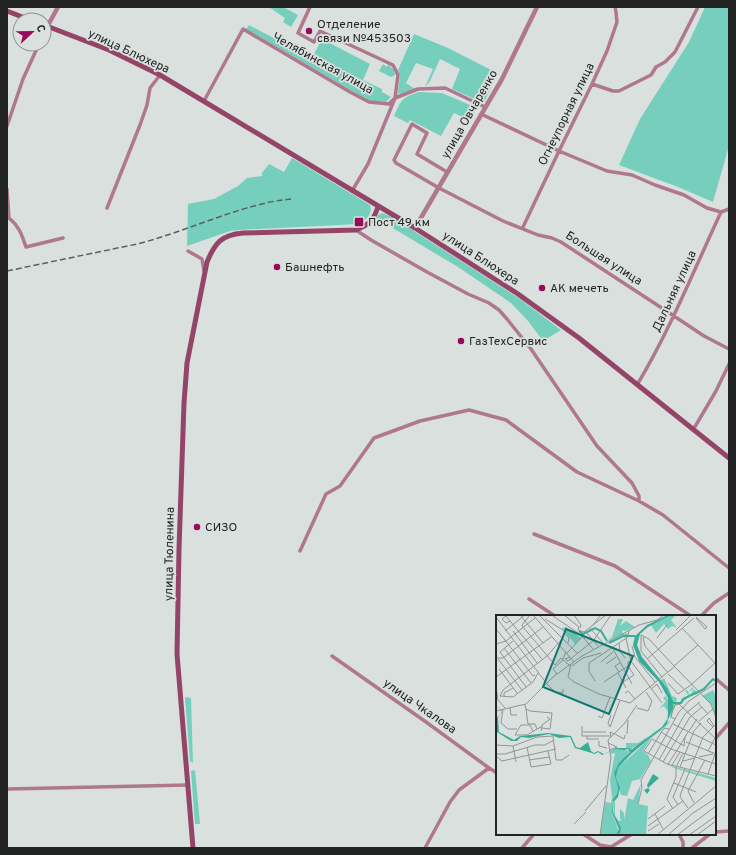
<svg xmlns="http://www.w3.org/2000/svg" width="736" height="855" viewBox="0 0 736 855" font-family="Overpass,sans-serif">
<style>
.green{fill:#76cfbc}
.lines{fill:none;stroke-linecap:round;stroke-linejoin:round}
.minor{stroke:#af788d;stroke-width:3.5}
.tertiary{stroke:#af788d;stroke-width:4.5}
.secondary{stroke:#934467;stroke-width:5}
.rail{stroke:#5c5f5e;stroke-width:1.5;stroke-dasharray:6 3;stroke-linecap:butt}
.poi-dot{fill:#99095b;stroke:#dae0de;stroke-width:1.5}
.labels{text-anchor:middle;stroke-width:3.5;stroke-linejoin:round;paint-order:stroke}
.poi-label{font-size:12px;fill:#222423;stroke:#dae0de;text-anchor:start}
.street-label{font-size:12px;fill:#222423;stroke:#dae0de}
.inset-river{fill:none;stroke:#38ac97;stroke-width:2}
.inset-road{fill:none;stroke:#909593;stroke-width:1}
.view{fill:#0f766e;fill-opacity:0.15;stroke:#0f766e;stroke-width:2}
.inset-edge{fill:none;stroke:#222423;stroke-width:2}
</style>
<rect width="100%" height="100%" fill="#dae0de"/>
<!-- green -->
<path class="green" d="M269,7H283L298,15L291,27L283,22L285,18Z
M705,7H729V146L713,202L678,187L619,165L640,119L689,42Z
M249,25L287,45L295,43L314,54L322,39L370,64L363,80L382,89V92L391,97L386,102L369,101L246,29Z
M414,34L448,48L497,73L484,103L452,89L460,69L440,59L430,81L425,87L433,69L416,63L406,83L415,89L400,94L398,93L400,76L398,70Z
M383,64L387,67L388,64L394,70L395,75L391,77L379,71Z
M419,92L442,93L477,108L469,120L454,113L441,136L410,120L408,123L394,116C402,99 401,98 419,92Z
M292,158L370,205C373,214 366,220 359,224L238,230L230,231L187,246L188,204L214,199L238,186L247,178L262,176V173L269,164L284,172Z
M382,213L392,217L520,299L561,330L543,341L528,321L511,303L458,267L376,218L378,215Z
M185,697L191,698L193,763L190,761Z
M195,770L200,824H195L191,771Z"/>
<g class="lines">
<!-- minor -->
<path class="minor" d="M310,7L298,33L314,42L320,31L393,65L398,75L395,98L368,164L352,191
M44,33L47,27
M592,84L613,91H619L651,75L656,67L665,62L675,52L698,7
M204,101L243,29L350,92L369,102L389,104L395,98L418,89L445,88L485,107
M481,114L559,151L607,171L632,175L655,185L684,195L707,208L721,212
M7,126L23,79L39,44
M447,172L417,154L427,133L412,124L394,160L396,163L439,188L503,221L538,235L552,238L561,242L674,316L704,336L729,349
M7,189L9,218C19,226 22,235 26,247L63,238
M107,208L140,125L147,105L150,88L160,75
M523,227L559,151L592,84L607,51L617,22L616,12L615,7
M356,230L371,240L427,272L468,294L489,303L499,310L507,319L531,349L597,446L632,483L639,496V501
M188,251L202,259L204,271
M637,385C670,330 694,270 721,212L729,209
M693,430L716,391L729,364
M534,534L615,566L691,616
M300,551L326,494L340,486L374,438L420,421L469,410L506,420L577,472L639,501L663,515L729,568
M529,599L555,616
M701,616L714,603L729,593
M332,656L426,722L489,768L497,773
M715,678L729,690
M715,739L729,723
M7,789L188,785
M715,832L729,831
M583,834L600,845L611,847
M679,834L683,842V848
M611,847L632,834
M425,848L450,802L459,790L489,768
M522,848L534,834
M692,848L710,834"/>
<!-- tertiary -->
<path class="tertiary" d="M47,27L58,7
M415,228L502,79L537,7"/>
<!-- secondary -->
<path class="secondary" d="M7,11L30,20
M44,25L109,50L160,75L415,228L518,294L579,338L729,458
M193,848L177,654L179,549L184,403L187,363L207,262C215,243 221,235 243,233L356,230C370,224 373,221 378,207"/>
<!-- rail -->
<path class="rail" d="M7,271L137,244C181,233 222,213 266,203C274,201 282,200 291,199"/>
</g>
<!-- markers -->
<g class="poi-dot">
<circle cx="309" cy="31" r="4"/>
<rect x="354" y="217" width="10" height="10" rx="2"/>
<circle cx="277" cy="267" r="4"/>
<circle cx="542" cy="288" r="4"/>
<circle cx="461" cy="341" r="4"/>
<circle cx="197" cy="527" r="4"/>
</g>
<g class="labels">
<!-- poi labels -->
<g class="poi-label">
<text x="317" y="28">Отделение<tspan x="317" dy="14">связи №453503</tspan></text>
<text x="368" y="226">Пост 49 км</text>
<text x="285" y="271">Башнефть</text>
<text x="550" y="292">АК мечеть</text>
<text x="469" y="345">ГазТехСервис</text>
<text x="205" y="531">СИЗО</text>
</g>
<!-- street labels -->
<g class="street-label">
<text transform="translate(129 51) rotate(25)" y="4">улица Блюхера</text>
<text transform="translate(323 63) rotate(29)" y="4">Челябинская улица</text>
<text transform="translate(469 114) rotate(-60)" y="4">улица Овчаренко</text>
<text transform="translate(566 114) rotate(-64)" y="4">Огнеупорная улица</text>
<text transform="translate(481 258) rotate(33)" y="4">улица Блюхера</text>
<text transform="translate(604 258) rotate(33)" y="4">Большая улица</text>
<text transform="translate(674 291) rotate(-65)" y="4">Дальняя улица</text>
<text transform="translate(169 554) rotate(-89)" y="4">улица Тюленина</text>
<text transform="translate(420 706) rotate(35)" y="4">улица Чкалова</text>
</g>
</g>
<!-- overview -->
<g transform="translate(496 615)">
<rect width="220" height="220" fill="#dae0de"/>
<path d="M175,0H180L175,5L181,13L176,11L172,14L168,9L160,18L155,10ZM122,4H127L124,11L130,6L139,12L129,16L126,15L127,19L133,18L129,23L125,20L111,26L116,22ZM70,12L85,23L79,29L66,13ZM168,63L176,81L181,83L180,87L185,88L186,85L193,81L189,76L183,81L190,75L193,77L196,72L197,74L192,78L194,80L198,74L202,79L193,81L185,89L179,90L173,108L167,114L155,123L147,136L152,140L155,146L144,164L136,166L131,181L125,180L120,163L122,153L174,105L176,86L169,70L164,66ZM217,75L220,81V102L216,90L206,81ZM170,81L174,90L172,104L169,109L166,112L155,119L143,130L136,133V135L130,134V128H142L166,112L171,104L172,97L168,91L163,94L170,86L167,83ZM121,133L134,136L118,158L122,173L121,179L117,184L116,197L123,217L120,220H104L109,187L115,188L116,182L114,165L119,138L115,139L114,137ZM172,150L220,163V166L178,153ZM145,169L142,189L152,191L150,220H122L125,213L118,202L117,187L122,182L119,186V201L123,206L126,205L124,204V194L128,198V205L132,183L137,185Z" fill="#76cfbc"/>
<path d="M172,0H175L152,12L144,19L141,30L146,42L171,73L177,86V93L170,110L135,139L122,153L120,163L124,173L122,182L117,187V197L125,213L124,218L120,220L123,214L116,197L117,184L121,179L122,173L118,158L123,148L134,137L132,134L128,135L120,134L106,140L102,137L99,139L79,133L74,122L63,123L53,119L33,123L25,122L21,126H15L1,117L0,104L6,97L0,90L6,96L2,103L3,117L18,125L24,121L52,118L75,121L80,132L84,133L92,127L95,136L98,138L102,136L108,139L120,133H133L135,135L166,112L172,104V83L163,67L143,46L137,30L139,21L151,10ZM157,159L163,163L152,173L154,175L151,179L148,175L152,173L151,170Z" fill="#38ac97"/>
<path class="inset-river" d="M83,16L87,19L99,13L105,16L111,26M113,28L127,21H139M175,88H185L187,84L208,74L217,64L220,66"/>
<path class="inset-road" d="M9,0L46,44M24,0L47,28M34,0L26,10L27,12L59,50L65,43L73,50M37,0L78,47M43,0L81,38M68,0L83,12L82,15M78,0L85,10L84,13M10,1L6,4L10,8L14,6M57,1L85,20L97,34M0,2L51,69L59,77L67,78V74M200,2L211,12M200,3L209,14L211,12M49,4L67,15L73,23L72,28M97,10L105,0M94,13L107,28M186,13L219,48M0,14L9,25M82,15L88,17L110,0M180,15L195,0M9,16L29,0M17,16L41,48M91,18L102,31M149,21L147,23L149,31L172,58M130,23L135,46L166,88M161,23L171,10M8,24L37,61L39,60M123,28L124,36L129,43M0,29L10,26L39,3M136,31L139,42L159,67M116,32L136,69M8,33L35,68M4,37L30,72M4,37L17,26M71,38L86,22M74,42L69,44L72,46L97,26L115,0M0,43H7L47,12M2,44L26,75M151,44L198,3M105,47L117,37M75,49L72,62L78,67L103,79L134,88L178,52M110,49L120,42M76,51L87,43L105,38M178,51L215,89L220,103M3,54L21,78M123,57L119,51L124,48M42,58L37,67L17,82L4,81L7,75L51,41L66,24M122,58L130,73M61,59L57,54L66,46L70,37M172,59L189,75M0,62L55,22M166,62L145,36V20L153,24L178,51L202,30M99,66L93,56V48L132,22L133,15M108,67L132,51M127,67L138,60L132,51V47L135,46M172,68L182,79L195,70M195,70L220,47M0,72L2,85L9,93M155,74L161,69L166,78M129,78L132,76L139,84M8,81V78L17,73M202,88L212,99M29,90L30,94L34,96L56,98L54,114L46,113M14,93L15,100H21M141,93L152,96L156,86L150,77M7,94L5,108L12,114H21M30,94L32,109H39L41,114L45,112M0,96L30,89L57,62L86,41L143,10L161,5L168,0M115,100L112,108L114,112L124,85M102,101L106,103L114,82M179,104L175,102L176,98L179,90L183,89L220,124M203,106L217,94M177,109L220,130M86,111V121H115L114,117L118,119M217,112L211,106L213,103L218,111M37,116L34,110H25L19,120H31L41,114M45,116L46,110L54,104L51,102M193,116L201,104M87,117H110M165,117L188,131L189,122M119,119L128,124L129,120M131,119L132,105M91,121V124H103M103,126V131L111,133M190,127L220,139M112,128L121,132L113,135M0,130L17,131L41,122L57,121L60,145H66L73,140M17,131L20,147M31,132L35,152L55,149L52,136M212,136L219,123M180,137L192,117M0,139H9L39,130H49L58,125M152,139L166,116L169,113L173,114M0,141L6,146L60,134M203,142L217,139M33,145L54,142M163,145L189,99L204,87M187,146L199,143M167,147L194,102L206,92M172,149L180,137M220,149L175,134L156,124L148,136L171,149L220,161M176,150L184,137M184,152L198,116L205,108M212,159L219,139M178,168L200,177M198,188L192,176L209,145M142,189L146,173L145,165L183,97L193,86L220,68M182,190L177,182L189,154M192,193L184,182L185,178L207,122L220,109M177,194L171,184L180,162V152L187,138M89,196L110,171M159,199L167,214M152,204L169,191M78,209L90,197M152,211L187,186M152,216L163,209M104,220L115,143L112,125L128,109L141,90M161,220L220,171M172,220L197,198L220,183M181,220L220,191M193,220L220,201M201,220L220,206"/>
<path class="view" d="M70,14L137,41L113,99L47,72Z"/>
<rect width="220" height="220" class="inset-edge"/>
</g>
<!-- border -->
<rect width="736" height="855" fill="none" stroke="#222423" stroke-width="16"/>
<!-- north arrow -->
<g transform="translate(32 32) rotate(68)"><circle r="19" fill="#dae0de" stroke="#909593"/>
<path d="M0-3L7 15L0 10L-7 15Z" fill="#99095b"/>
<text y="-6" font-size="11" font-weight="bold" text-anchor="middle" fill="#222423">С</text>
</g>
</svg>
